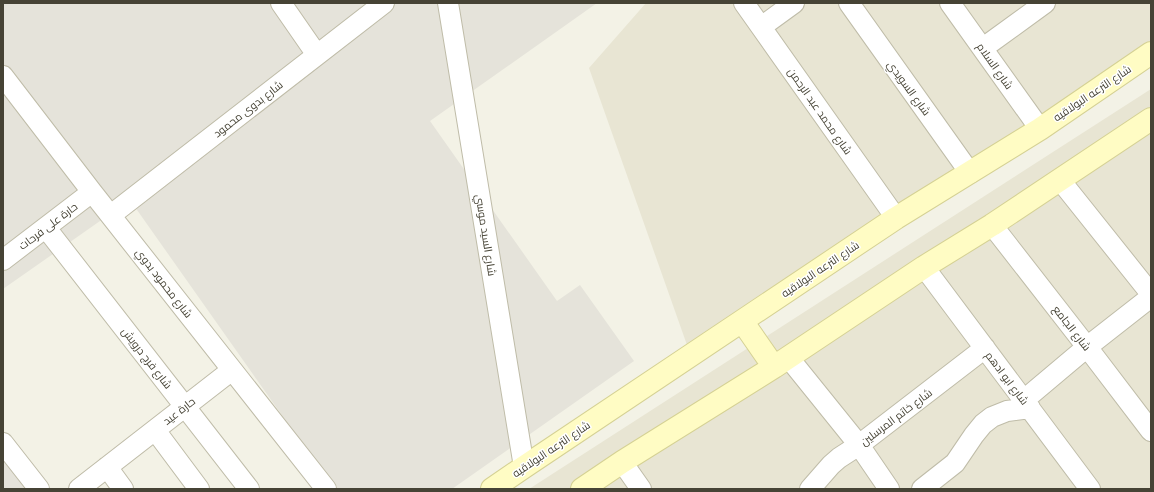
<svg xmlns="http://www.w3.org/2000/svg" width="1154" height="492" viewBox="0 0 1154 492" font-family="Roboto,Cairo,sans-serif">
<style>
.residential{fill:#e8e5d3}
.industrial{fill:#e5e3da}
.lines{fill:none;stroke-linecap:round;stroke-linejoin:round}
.street-casing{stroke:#bfbca8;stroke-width:22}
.secondary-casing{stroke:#d5d194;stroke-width:24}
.street{stroke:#fff;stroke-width:20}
.secondary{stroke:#fffcc4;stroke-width:22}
.labels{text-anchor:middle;stroke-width:3;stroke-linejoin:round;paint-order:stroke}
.street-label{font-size:11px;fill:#464335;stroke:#fff}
</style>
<rect width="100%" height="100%" fill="#f3f2e6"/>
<!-- residential -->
<path class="residential" d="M646,3H1151V51L687,345L589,68Z
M1151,89V489H529Z"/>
<!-- industrial -->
<path class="industrial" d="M3,3H597L430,121L557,301L580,285L634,361L452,489H334L130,200L3,289Z
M3,433L46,489H3Z"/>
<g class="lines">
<defs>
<path id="street" d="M281,3L317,55
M448,3L524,467
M744,3L896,218
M849,3L970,173
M950,3L1040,129
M761,27L794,3
M983,48L1045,3
M3,76L92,192L326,489
M1060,180L1151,294
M111,215L384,3
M992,225L1087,347L1151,431
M46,228L249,489
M3,260L92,192
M924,267L1090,489
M788,357L859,445L889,489
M1024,400L1087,347L1151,297
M155,430L199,489
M3,443L39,489
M622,462L641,489
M107,467L123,489
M79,489L232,370
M810,489L831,465L839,458L859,445L985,348
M922,489L955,463L974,435L983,424L992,417L1007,411L1030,408"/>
<path id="secondary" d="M742,321L774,367
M492,489L524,467L896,218L1040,129L1151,53
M582,489L622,462L774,367L924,267L992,225L1151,119"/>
</defs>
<!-- street casing -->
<use href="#street" class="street-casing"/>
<!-- secondary casing -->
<use href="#secondary" class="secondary-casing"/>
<!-- street -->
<use href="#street" class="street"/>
<!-- secondary -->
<use href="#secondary" class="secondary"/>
</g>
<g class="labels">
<!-- street labels -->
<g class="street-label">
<text transform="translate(995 66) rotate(55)" y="4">شارع السلام</text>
<text transform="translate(909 88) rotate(54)" y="4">شارع السويدي</text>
<text transform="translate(1092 93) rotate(-34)" y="4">شارع الترعه البولاقيه</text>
<text transform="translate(248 109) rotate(-38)" y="4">شارع بدوى محمود</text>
<text transform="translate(820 111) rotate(55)" y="4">شارع محمد عبد الرحمن</text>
<text transform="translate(48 226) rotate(-37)" y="4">حارة على فرحات</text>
<text transform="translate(486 235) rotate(81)" y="4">شارع السيد موسي</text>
<text transform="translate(820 269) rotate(-34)" y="4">شارع الترعه البولاقيه</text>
<text transform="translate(164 283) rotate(52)" y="4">شارع محمود بدوي</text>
<text transform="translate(1072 328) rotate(52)" y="4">شارع الجامع</text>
<text transform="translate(147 358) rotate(52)" y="4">شارع فرج درويش</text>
<text transform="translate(1007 378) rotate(53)" y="4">شارع ابو ادهم</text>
<text transform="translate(179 411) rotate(-38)" y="4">حارة عيد</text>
<text transform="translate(896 417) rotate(-37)" y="4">شارع خاتم المرسلين</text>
<text transform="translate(551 449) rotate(-34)" y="4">شارع الترعه البولاقيه</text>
</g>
</g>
<!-- border -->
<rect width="1154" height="492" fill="none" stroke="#464335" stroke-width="8"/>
</svg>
